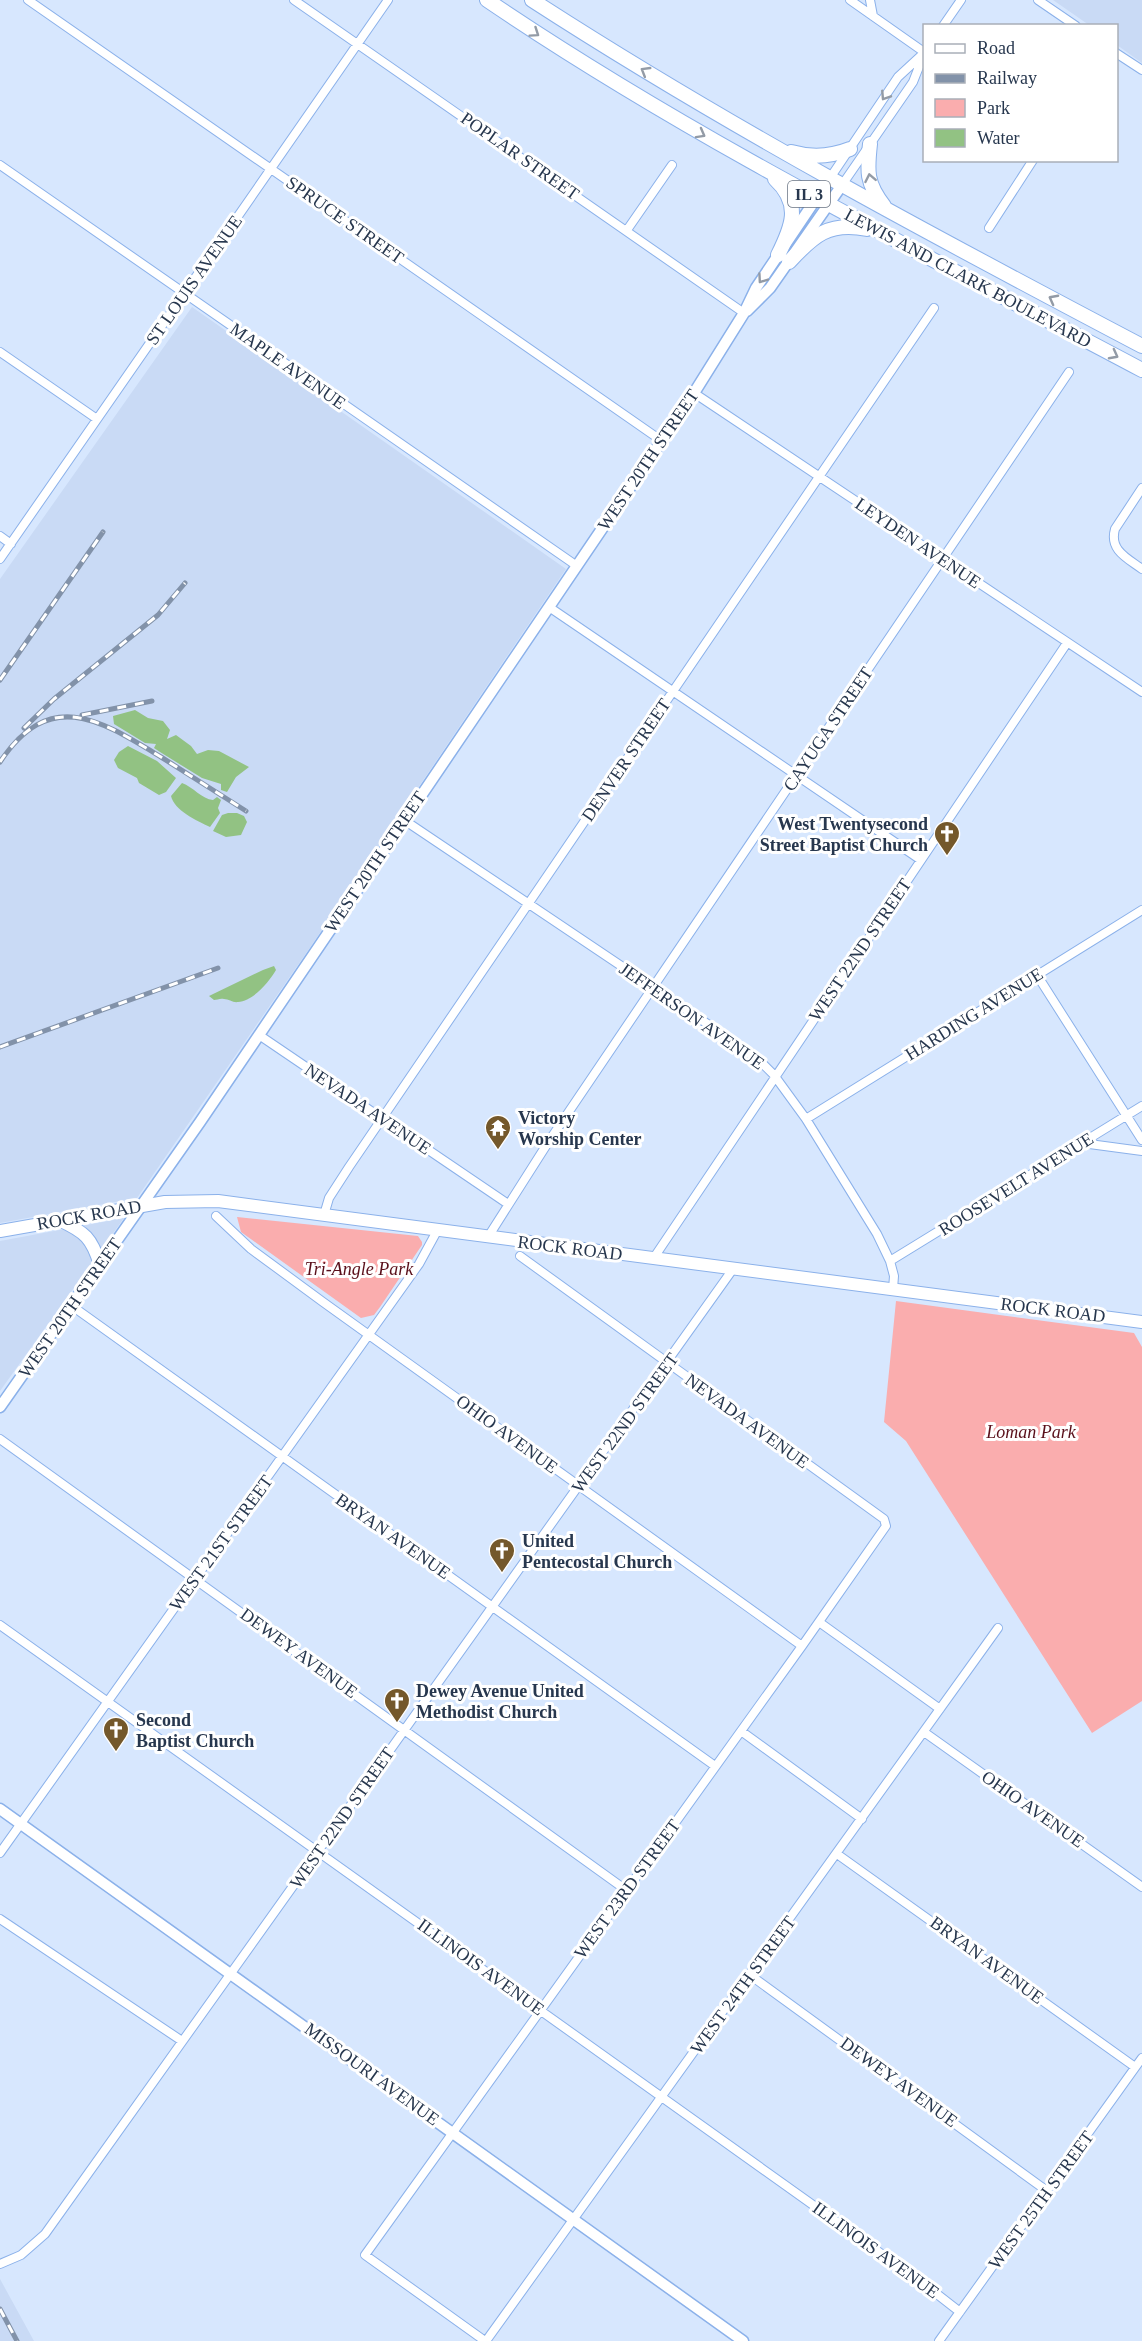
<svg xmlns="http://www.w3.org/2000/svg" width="1142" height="2341" viewBox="0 0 1142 2341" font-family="Georgia,serif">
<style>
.built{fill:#c9daf5}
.green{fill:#faadae}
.water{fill:#92c283}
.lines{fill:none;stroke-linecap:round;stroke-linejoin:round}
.minor-casing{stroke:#8bb1ea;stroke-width:10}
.tertiary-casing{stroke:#8bb1ea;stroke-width:13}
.secondary-casing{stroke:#8bb1ea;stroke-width:14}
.trunk-casing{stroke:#8bb1ea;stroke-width:16}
.minor{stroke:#fff;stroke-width:8}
.tertiary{stroke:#fff;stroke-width:10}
.secondary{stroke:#fff;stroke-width:12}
.trunk{stroke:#fff;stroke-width:14}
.rail-casing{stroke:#8292a9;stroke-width:5}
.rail{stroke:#fff;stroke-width:3;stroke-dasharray:9;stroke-linecap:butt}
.oneway{stroke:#939ba6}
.labels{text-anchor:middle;stroke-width:6;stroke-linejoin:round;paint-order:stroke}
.shield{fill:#fff;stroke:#687383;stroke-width:1.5}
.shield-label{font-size:16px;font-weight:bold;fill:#27374e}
.street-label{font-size:18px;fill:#27374e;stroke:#fff}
.poi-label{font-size:18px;font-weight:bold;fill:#27374e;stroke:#fff;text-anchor:start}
.park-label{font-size:18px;font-style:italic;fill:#5a101b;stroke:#fff}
</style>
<rect width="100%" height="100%" fill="#d7e7fe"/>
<!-- built -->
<path class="built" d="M1053,0H1142V63L1117,45L1116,26L1089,25Z
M192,307L566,569L309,949L137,1198L0,1223V579Z
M124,1218L0,1391V1241Z
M0,2279L34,2341H0Z"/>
<!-- green -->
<path class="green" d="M237,1217L418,1236L422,1242V1245L380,1307L374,1315L361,1318L241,1232Z
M896,1301L1134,1333L1142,1347V1701L1092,1733L906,1441L884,1422Z"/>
<!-- water -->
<path class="water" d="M135,710L148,718L163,721L170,730L167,739L176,735L191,746L197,754L208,750L219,751L249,767L236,777L227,792L221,790V784L202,778L160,752L154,748L156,744L145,743L114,724L113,716Z
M128,746L157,761L176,778L166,792L159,795L139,783L137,778L118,768L114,760L119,752Z
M182,783C193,787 202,799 213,800L217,797L221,800L218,808L220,813L210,827C197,821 174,810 171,796Z
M228,813H237L244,816L247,822L241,835L226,837L213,831L222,815Z
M274,966L276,970C269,982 253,1001 238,1002C233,1003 229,999 224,999C220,998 217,1000 214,1000L209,996L263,970Z"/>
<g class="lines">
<defs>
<path id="minor" d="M28,0L662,441
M294,0L744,313
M850,0L924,52
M870,0L873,16
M1038,0L1076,26
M943,26L961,0
M1116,53L1142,70
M0,165L577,566
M830,178L898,77L924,53
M842,185L913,82L924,54
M989,228L1033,160
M627,230L672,165
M0,352L97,419
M694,393L1142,692
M1142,488L1115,529C1109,550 1127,558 1142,569
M0,536L11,544
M0,559L388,0
M549,607L921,860
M404,820L724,1035L761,1062L774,1075L806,1119L877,1234L890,1261L894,1276L893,1289
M1037,975L1142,1140
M259,1035L508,1204
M806,1119L1142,910
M1082,1143L1142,1151
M324,1215L329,1198L349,1167L934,308
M216,1216L251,1249L323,1302L802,1646
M488,1237L549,1141L1069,372
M653,1259L1067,643
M890,1261L1142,1106
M72,1306L715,1766
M0,1439L626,1890
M819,1622L940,1709
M0,1625L928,2287L960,2312
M741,1731L862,1819
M924,1732L1142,1887
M0,1853L419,1264L437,1231
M837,1854L1135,2067
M0,1919L182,2041
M750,1975L1047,2191
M0,2264L21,2255L45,2234L733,1269
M485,2341L365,2255L802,1646L886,1526L884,1519L520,1256
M486,2341L998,1628
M939,2341L1142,2058"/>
<path id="tertiary" d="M747,311L770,288L842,185
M0,1407L200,1122L694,393L744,313L756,288L830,178
M0,1809L743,2341"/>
<path id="secondary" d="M59,1220C85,1232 92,1238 100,1265
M0,1231L165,1202L218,1201L1142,1322"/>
<path id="trunk" d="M487,0C695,141 920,252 1142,370
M532,0C728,127 935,237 1142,346
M870,144C867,171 866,183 884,206
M791,152C812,158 830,157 850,149
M775,179C802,204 792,227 778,255
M789,262C813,236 829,221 867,229"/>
</defs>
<!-- minor casing -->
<use href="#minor" class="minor-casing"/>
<!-- tertiary casing -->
<use href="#tertiary" class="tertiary-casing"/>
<!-- secondary casing -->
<use href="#secondary" class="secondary-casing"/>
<!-- trunk casing -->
<use href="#trunk" class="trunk-casing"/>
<!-- minor -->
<use href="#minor" class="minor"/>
<!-- tertiary -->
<use href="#tertiary" class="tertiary"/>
<!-- secondary -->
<use href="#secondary" class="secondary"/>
<!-- trunk -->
<use href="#trunk" class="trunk"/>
<defs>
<path id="rail" d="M0,680L103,532
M82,715L152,701
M24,728L54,699L158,615L185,583
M0,762C50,687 100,720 161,757C189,775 218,793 246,811
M0,1047L218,968
M0,2309L17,2341"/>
</defs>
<!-- rail casing -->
<use href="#rail" class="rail-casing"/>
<!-- rail -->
<use href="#rail" class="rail"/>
</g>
<!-- one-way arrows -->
<defs><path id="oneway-chevron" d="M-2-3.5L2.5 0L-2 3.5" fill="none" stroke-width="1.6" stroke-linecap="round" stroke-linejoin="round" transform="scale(1.5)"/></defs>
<g class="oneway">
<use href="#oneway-chevron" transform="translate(535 33) rotate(34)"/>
<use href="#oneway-chevron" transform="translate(645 71) rotate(-149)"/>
<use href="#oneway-chevron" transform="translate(885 96) rotate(123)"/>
<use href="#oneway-chevron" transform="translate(701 134) rotate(29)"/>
<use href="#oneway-chevron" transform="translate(870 178) rotate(-101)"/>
<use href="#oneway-chevron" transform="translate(762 279) rotate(125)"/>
<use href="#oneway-chevron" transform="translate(1053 299) rotate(-152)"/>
<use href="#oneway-chevron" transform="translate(1114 355) rotate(28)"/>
</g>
<!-- icons -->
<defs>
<symbol id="church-pin" viewBox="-11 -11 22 30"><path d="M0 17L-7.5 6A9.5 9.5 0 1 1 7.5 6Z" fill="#74582b" stroke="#fff"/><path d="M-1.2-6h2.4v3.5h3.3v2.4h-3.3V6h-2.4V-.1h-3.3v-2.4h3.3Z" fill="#fff"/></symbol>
<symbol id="temple-pin" viewBox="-11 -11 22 30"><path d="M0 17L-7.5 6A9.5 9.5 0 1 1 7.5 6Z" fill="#74582b" stroke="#fff"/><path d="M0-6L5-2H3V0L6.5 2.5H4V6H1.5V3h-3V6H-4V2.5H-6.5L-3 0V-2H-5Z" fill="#fff"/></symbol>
</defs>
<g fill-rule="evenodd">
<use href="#church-pin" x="932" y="819" width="30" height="40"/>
<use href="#temple-pin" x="483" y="1113" width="30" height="40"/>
<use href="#church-pin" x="487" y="1536" width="30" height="40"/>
<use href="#church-pin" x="382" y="1686" width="30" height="40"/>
<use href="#church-pin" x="101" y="1715" width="30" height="40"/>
</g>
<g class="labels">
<!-- shield labels -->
<rect class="shield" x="788" y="181" width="42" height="26" rx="4.5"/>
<g class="shield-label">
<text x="809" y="200">IL 3</text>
</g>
<!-- street labels -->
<g class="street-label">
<text transform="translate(520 156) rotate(35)" y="6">POPLAR STREET</text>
<text transform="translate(345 220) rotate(35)" y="6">SPRUCE STREET</text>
<text transform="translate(968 278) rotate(28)" y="6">LEWIS AND CLARK BOULEVARD</text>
<text transform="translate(194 280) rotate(-55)" y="6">ST LOUIS AVENUE</text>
<text transform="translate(288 366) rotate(35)" y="6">MAPLE AVENUE</text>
<text transform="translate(648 460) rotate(-56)" y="6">WEST 20TH STREET</text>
<text transform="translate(918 543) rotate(34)" y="6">LEYDEN AVENUE</text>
<text transform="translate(828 729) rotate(-56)" y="6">CAYUGA STREET</text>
<text transform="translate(626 760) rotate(-56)" y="6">DENVER STREET</text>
<text transform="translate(375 862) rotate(-56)" y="6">WEST 20TH STREET</text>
<text transform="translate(860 950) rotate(-56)" y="6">WEST 22ND STREET</text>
<text transform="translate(974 1014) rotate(-32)" y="6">HARDING AVENUE</text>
<text transform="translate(692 1016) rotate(35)" y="6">JEFFERSON AVENUE</text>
<text transform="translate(368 1109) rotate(34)" y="6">NEVADA AVENUE</text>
<text transform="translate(1016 1184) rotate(-32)" y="6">ROOSEVELT AVENUE</text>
<text transform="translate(89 1215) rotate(-10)" y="6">ROCK ROAD</text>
<text transform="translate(570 1248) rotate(7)" y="6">ROCK ROAD</text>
<text transform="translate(70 1308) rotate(-55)" y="6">WEST 20TH STREET</text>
<text transform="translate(1053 1310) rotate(7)" y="6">ROCK ROAD</text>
<text transform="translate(747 1421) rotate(36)" y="6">NEVADA AVENUE</text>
<text transform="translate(625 1423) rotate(-54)" y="6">WEST 22ND STREET</text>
<text transform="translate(507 1434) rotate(36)" y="6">OHIO AVENUE</text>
<text transform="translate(393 1536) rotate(35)" y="6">BRYAN AVENUE</text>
<text transform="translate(221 1543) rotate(-54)" y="6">WEST 21ST STREET</text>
<text transform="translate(299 1653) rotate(36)" y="6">DEWEY AVENUE</text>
<text transform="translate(1033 1809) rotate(35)" y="6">OHIO AVENUE</text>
<text transform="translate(342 1818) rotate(-55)" y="6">WEST 22ND STREET</text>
<text transform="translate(627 1889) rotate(-54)" y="6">WEST 23RD STREET</text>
<text transform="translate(987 1960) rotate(36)" y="6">BRYAN AVENUE</text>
<text transform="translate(481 1967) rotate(36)" y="6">ILLINOIS AVENUE</text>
<text transform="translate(743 1985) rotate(-54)" y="6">WEST 24TH STREET</text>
<text transform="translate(372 2074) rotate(36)" y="6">MISSOURI AVENUE</text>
<text transform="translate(899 2082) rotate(36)" y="6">DEWEY AVENUE</text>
<text transform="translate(1041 2200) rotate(-54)" y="6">WEST 25TH STREET</text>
<text transform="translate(876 2250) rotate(36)" y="6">ILLINOIS AVENUE</text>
</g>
<!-- poi labels -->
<g class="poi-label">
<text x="928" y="830" text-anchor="end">West Twentysecond<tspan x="928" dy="21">Street Baptist Church</tspan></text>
<text x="518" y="1124">Victory<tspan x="518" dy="21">Worship Center</tspan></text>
<text x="522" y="1547">United<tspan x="522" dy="21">Pentecostal Church</tspan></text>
<text x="416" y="1697">Dewey Avenue United<tspan x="416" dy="21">Methodist Church</tspan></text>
<text x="136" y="1726">Second<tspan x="136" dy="21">Baptist Church</tspan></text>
</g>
<!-- park labels -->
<g class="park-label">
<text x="359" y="1275">Tri-Angle Park</text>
<text x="1031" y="1438">Loman Park</text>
</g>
</g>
<!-- legend -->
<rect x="923" y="24" width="195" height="138" fill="#ffffff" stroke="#a9afb8" stroke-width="1.5"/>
<rect x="935" y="44" width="30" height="9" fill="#ffffff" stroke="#a9afb8" stroke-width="1.5"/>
<text x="977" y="54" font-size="18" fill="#27374e">Road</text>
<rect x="935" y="74" width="30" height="9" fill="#8292a9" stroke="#a9afb8" stroke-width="1.5"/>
<text x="977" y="84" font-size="18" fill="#27374e">Railway</text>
<rect x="935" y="99" width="30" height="18" fill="#faadae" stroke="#a9afb8" stroke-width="1.5"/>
<text x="977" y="114" font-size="18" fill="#27374e">Park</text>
<rect x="935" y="129" width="30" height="18" fill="#92c283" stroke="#a9afb8" stroke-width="1.5"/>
<text x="977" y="144" font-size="18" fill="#27374e">Water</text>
</svg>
